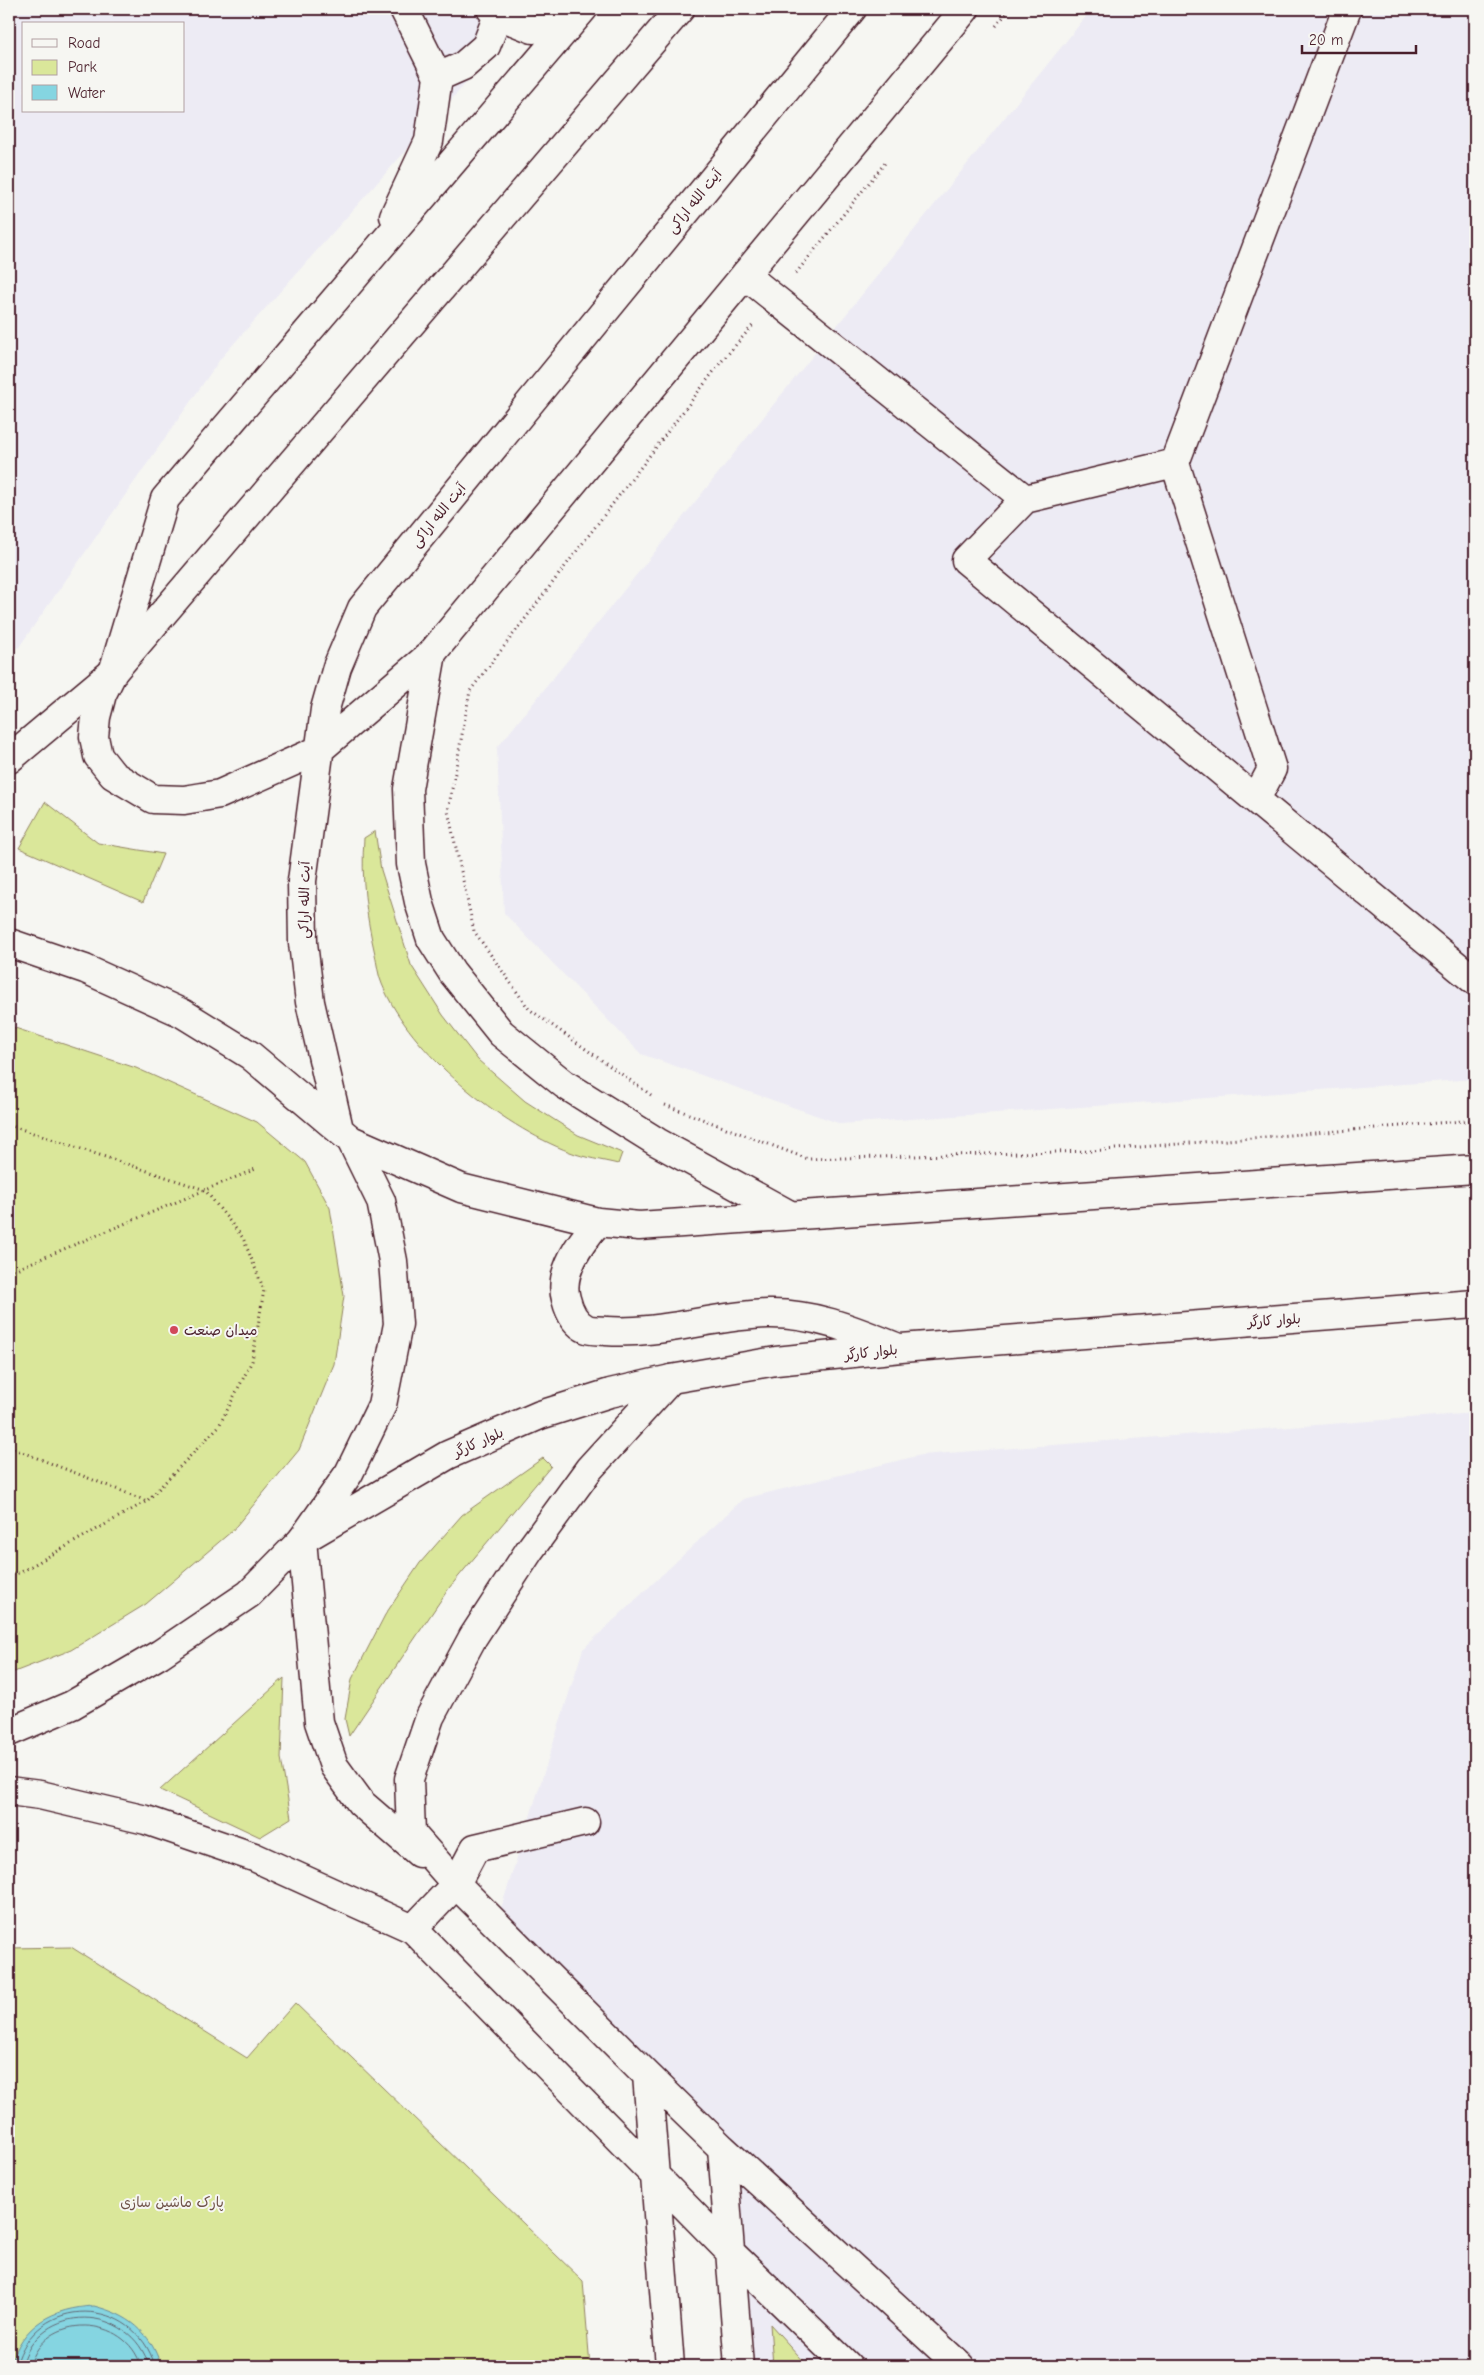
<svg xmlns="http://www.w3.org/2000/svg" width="1484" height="2375" viewBox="0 0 1484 2375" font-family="'Comic Neue','Playpen Sans Arabic',sans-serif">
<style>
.built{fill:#edebf4;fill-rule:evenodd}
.green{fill:#dae79a;stroke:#928362}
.water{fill:#85d5e1;stroke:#6d8c98}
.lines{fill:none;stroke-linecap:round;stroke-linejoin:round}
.shore{stroke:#626874;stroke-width:1}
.minor-casing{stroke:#4a1f2b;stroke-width:31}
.major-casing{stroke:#4a1f2b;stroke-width:31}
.path{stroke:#4a1f2b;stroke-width:3;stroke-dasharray:1 4;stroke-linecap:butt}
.minor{stroke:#f6f6f2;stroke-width:28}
.major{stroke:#f6f6f2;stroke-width:28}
.poi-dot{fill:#d1495b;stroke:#f6f6f2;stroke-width:2}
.labels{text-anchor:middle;stroke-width:4;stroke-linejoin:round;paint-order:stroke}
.street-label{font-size:14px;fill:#4a1f2b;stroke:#f6f6f2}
.poi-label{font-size:14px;fill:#4a1f2b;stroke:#f6f6f2;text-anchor:start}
.park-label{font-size:14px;fill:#6e5147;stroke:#f6f6f2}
</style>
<rect width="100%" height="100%" fill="#f6f6f2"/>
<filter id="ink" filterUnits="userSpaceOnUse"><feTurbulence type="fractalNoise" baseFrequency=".02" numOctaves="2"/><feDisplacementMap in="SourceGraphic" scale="10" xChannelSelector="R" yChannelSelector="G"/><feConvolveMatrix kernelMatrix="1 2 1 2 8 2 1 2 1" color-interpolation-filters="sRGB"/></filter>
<g filter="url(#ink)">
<!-- built -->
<path class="built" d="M9,9H532L221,358L19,647L9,650ZM24,24H184V111H24Z
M1092,9H1475V1079L841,1124L641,1054L504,913L497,748Z
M1475,1413V2366H749L728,2140L496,1924L583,1649L743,1499L921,1455Z"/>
<!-- green -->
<path class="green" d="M45,802L98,843L163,854L143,902L19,848Z
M375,831L381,870L411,965L443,1015L478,1060L525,1101L578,1135L622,1153L618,1164C602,1160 585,1158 570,1152C501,1126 410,1053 382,984C378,975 377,964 375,954C366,915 361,878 364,838Z
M9,1026L136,1068L257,1122L305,1162L330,1208L344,1296L334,1364L299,1450L232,1531L146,1604L71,1650L9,1674Z
M543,1458L551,1466L449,1588L349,1736L345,1719L352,1679L385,1615L420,1563L462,1515Z
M284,1678L281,1758L291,1818L260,1837L160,1790Z
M71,1947L247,2058L295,2003L583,2281L590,2366H9V1948Z
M770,2324L808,2366H773Z"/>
<!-- water -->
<path class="water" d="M94,2306C129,2315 150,2331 161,2366H11C21,2324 54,2308 94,2306Z"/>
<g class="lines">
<!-- shore -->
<path class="shore" d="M16,2366C35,2293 135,2295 155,2366
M22,2366C38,2301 131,2303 149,2366
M30,2366C44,2311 126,2314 141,2366"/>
<defs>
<path id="minor" d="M491,9L498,15L533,29L571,23
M438,77L463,66L486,46L498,15
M394,216L429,141L438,77L404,9
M745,275L1025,499L966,560L1475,981
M1025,499L1175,463
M113,672L165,499L583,9
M1256,799L1272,769L1175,463L1347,9
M671,1379L589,1469L529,1551L473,1637L430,1717L409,1779L411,1833L456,1884L647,2075L722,2148L960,2366
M302,1540L319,1722L334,1766L361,1803L419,1853
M9,1791L40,1795L146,1820L254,1857L413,1929L731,2253L848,2366
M413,1929L456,1884L475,1848L585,1822
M647,2075L670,2366
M722,2148L739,2366"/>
<path id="major" d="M432,653L408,789L411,864L419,902L431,939L452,972L501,1033L564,1084L657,1142L790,1215
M113,672L102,694L96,717L94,737L98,756L113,775L153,799L184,800L220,794L319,750L432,653L965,9
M9,759L113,672L680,9
M9,943L85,969L182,1013L250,1055L351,1140L381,1201L393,1261L398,1324L382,1405L349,1473L302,1540L249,1594L160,1654L72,1705L9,1732
M339,1129L310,1002L303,943L302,881L325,709L337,667L362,608L852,9
M351,1140L461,1188L598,1222L639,1226L1475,1169
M598,1222C581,1242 558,1272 566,1299C569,1311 575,1324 587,1329C592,1331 600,1330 606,1331C661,1335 714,1315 768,1314C814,1313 854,1330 896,1347
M302,1540L448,1455L540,1415L610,1393L671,1379L776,1361L901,1348L1475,1304"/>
</defs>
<!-- minor casing -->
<use href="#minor" class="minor-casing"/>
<!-- major casing -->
<use href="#major" class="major-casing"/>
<!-- path -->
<path class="path" d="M996,26L1010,9
M796,273L885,163
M651,1095L529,1009L474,931L448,811L470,691L721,362L754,324
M665,1105L808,1159L1091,1151L1475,1120
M9,1125L205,1190L243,1238L264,1290L252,1361L219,1426L147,1501L19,1573L9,1575
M9,1272L258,1168
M9,1447L147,1501"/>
<!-- minor -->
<use href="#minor" class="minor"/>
<!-- major -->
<use href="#major" class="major"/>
</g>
</g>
<!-- markers -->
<circle class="poi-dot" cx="174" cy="1330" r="5"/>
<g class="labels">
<!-- street labels -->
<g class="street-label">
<text transform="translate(694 201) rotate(-51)" y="5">آیت الله اراکی</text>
<text transform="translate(438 515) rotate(-51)" y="5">آیت الله اراکی</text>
<text transform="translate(304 900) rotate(-89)" y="5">آیت الله اراکی</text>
<text transform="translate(1274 1320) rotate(-4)" y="5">بلوار کارگر</text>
<text transform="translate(871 1352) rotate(-6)" y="5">بلوار کارگر</text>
<text transform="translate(478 1442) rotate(-24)" y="5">بلوار کارگر</text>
</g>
<!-- poi labels -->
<g class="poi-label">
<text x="184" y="1335">میدان صنعت</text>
</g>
<!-- park labels -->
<g class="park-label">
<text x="172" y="2207">پارک ماشین سازی</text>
</g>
</g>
<!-- margin -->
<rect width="1484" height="2375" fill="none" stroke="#f6f6f2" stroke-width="30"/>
<rect x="15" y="15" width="1454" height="2345" fill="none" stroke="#4a1f2b" stroke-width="2" filter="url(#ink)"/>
<!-- legend -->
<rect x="22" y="22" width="162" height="90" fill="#f6f6f2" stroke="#b1a0a2"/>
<rect x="32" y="39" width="25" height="8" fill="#f6f6f2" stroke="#b1a0a2"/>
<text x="68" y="48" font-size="15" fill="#4a1f2b">Road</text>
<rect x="32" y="60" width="25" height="15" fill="#dae79a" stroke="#b1a0a2"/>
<text x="68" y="72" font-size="15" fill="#4a1f2b">Park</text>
<rect x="32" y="85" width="25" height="15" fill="#85d5e1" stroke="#b1a0a2"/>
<text x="68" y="98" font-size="15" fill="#4a1f2b">Water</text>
<!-- scale -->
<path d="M1302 45v8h114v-8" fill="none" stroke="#4a1f2b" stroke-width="2.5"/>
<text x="1309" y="45" font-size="15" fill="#4a1f2b" stroke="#f6f6f2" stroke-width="4" paint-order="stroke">20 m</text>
</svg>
